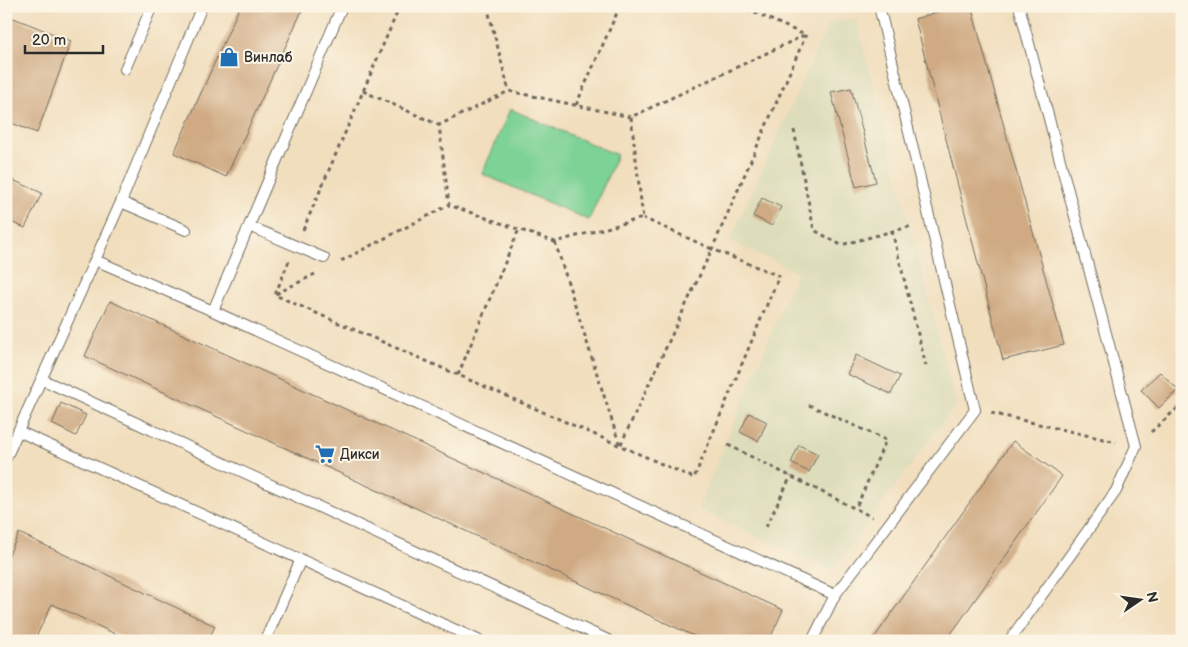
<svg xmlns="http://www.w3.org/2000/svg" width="1188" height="647" viewBox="0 0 1188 647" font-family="'Balsamiq Sans',sans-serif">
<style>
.built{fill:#deddbb}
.green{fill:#7dd296;stroke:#547e60}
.building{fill:#cfaa83}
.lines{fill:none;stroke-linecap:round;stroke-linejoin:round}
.service-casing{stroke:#706a5e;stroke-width:12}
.path{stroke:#706a5e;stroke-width:3;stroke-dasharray:4 4;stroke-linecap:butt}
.service{stroke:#fff;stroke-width:10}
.labels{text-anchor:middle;stroke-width:4;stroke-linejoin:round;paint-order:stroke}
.poi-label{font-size:14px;fill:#2b2b2b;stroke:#fcf5e5;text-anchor:start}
</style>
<rect width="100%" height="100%" fill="#fcf5e5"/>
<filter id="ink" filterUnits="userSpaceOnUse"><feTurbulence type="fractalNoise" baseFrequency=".02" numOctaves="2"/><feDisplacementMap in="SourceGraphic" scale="10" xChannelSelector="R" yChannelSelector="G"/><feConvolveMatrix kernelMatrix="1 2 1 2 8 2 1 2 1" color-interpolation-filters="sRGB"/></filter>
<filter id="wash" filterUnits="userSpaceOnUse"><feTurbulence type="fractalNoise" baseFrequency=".0096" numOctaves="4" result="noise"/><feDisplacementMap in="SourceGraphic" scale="20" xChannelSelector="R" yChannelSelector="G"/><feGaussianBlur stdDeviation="1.12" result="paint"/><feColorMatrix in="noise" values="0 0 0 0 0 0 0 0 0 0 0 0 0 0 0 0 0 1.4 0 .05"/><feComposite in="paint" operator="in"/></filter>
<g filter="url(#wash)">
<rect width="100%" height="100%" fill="#f1debd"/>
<!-- built -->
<path class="built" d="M856,18L956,405L832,570L698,509L797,272L730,241L829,22Z"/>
<!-- green -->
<path class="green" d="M510,109L617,155L589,220L482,174Z"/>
<g id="blocks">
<!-- building -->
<path class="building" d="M240,6H304L226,177L174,153Z
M957,6H971L1064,345L1003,360L915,19Z
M6,15L71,41L37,133L6,121Z
M851,88L876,182L856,187L831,92Z
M6,177L42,193L25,228L6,220Z
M762,198L781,207L772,226L753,216Z
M110,301L783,610L769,641H705L85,356Z
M856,355L900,376L891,394L847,374Z
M1160,372L1178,390L1159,408L1141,390Z
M61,403L86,415L76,436L52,424Z
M749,413L767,422L758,441L740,432Z
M1013,441L1062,476L946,641H872Z
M799,445L818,454L809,472L791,463Z
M19,533L215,626L208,641H130L52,604L34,641H6V561Z"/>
</g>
</g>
<g filter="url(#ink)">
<use href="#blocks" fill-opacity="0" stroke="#706a5e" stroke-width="1"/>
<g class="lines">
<defs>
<path id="service" d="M342,6L213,311L835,595L975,410L879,6
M125,69L152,6
M121,202L186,230
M249,226L324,258
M95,260L213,311
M41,379L610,641
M18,431L480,641
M6,458L121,202L202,6
M265,641L301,559
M812,641L835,595
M1009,641L1116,491L1136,446L1019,6"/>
</defs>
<!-- service casing -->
<use href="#service" class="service-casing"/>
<!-- path -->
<path class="path" d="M487,6L509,91
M740,6L805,35
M363,91L439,125
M576,105L620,6
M631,117L643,218L555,242L449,205L439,125L509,91L631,117L805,35
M794,130L814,230L841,245L912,226
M303,230L400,6
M892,231L926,366
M555,242L620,446L712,249L643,218
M289,261L275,295L694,478L779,276L712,249L806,35
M341,261L449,205
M276,294L315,274
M458,375L519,229
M809,405L886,440L856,508
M991,413L1116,442
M1151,432L1182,404
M728,445L872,517
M766,527L791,476"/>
<!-- service -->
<use href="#service" class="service"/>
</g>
</g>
<!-- icons -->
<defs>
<symbol id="shop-bare" viewBox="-9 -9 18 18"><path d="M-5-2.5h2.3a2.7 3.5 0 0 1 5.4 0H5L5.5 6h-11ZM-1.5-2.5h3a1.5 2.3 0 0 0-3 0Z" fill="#1f6fb2" stroke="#fcf5e5" stroke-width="2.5" paint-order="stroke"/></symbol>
<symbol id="supermarket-bare" viewBox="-9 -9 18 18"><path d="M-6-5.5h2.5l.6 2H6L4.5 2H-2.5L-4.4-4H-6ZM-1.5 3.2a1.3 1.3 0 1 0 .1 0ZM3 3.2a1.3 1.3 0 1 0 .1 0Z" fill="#1f6fb2" stroke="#fcf5e5" stroke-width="2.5" paint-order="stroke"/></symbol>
</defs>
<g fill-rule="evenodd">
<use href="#shop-bare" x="215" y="43" width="28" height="28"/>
<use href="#supermarket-bare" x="311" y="440" width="28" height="28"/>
</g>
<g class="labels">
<!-- poi labels -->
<g class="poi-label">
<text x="244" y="62">Винлаб</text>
<text x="340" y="459">Дикси</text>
</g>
</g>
<!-- margin -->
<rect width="1188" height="647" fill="none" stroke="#fcf5e5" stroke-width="25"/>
<!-- north arrow -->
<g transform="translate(1140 600) rotate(77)" stroke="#fcf5e5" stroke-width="4" paint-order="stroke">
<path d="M0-4L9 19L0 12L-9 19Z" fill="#2b2b2b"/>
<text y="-8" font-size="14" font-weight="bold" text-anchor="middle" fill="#2b2b2b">N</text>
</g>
<!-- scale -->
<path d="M25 45v8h78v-8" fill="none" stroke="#2b2b2b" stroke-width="2.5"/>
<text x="32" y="45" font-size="15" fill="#2b2b2b" stroke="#fcf5e5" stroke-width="4" paint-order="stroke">20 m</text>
</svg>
